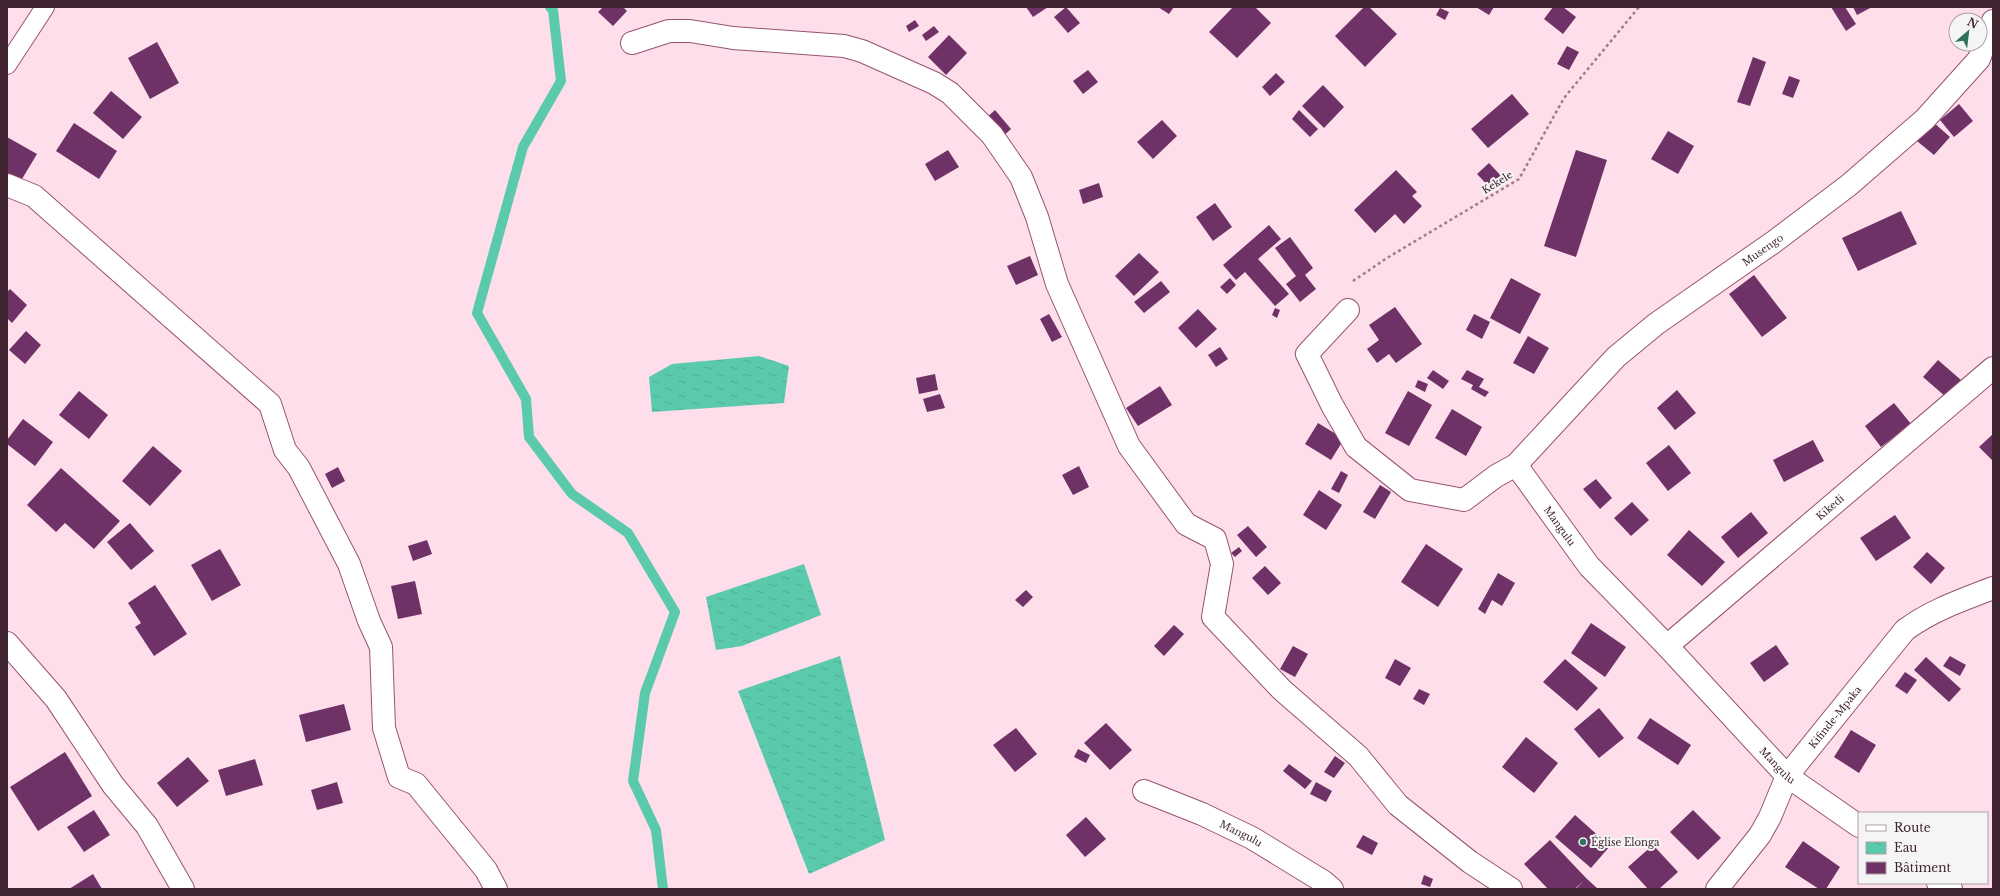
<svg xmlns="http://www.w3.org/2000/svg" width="2000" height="896" viewBox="0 0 2000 896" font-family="'Libre Baskerville',serif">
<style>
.water{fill:url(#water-ripples)}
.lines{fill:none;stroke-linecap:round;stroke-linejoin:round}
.stream{stroke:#5bcaac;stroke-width:10}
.building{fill:#6f3266}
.service-casing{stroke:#975471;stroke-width:20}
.minor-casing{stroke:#975471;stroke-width:24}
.path{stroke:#9d7f8b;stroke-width:2.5;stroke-dasharray:3 3;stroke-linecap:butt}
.service{stroke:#fff;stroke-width:18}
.minor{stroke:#fff;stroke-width:22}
.poi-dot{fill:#317160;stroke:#f5f5f5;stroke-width:1.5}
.labels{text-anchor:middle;stroke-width:4;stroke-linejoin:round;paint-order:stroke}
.street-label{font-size:10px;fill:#412431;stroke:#f5f5f5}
.poi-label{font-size:10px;fill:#412431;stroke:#f5f5f5;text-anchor:start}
</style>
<defs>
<pattern id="water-ripples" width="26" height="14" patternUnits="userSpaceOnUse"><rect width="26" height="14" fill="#5bcaac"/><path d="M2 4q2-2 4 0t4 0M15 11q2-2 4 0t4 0" fill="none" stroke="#50ad94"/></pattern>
</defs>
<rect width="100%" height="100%" fill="#fedeea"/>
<!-- water -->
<path class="water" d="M759,356L789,366L784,403L652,412L649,377L672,364Z
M804,564L821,615L742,646L716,650L706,597Z
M840,656L885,840L809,874L738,691Z"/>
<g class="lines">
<!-- stream -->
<path class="stream" d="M550,7L553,10L561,81L523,147L477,313L526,399L529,437L572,494L628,533L675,612L645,693L633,781L656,830L663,889"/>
</g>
<!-- building -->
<path class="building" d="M603,7H623L627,11L613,26L598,12Z
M1026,7H1048L1033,17Z
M1066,7L1080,23L1068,33L1054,17Z
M1158,7H1174L1169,14Z
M1233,7H1255L1271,23L1237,58L1209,32Z
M1364,7H1369L1397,34L1365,67L1335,36Z
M1476,7H1494L1489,15Z
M1553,7H1563L1576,17L1563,34L1544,19Z
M1831,7H1845L1856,24L1846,31Z
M1853,7H1872L1857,15Z
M1440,8L1449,12L1445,20L1436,15Z
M915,20L919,26L909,32L906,26Z
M934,26L939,32L926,41L922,35Z
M949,35L967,53L946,75L928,57Z
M157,42L179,83L150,99L128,58Z
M1567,46L1579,52L1569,70L1557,64Z
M1753,57L1766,62L1750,106L1737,102Z
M1088,70L1098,82L1083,94L1073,81Z
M1276,73L1285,82L1270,96L1262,87Z
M1789,76L1800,80L1793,98L1782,94Z
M1323,85L1344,107L1324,128L1302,106Z
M111,91L142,117L123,139L93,113Z
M1512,94L1529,114L1488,148L1471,129Z
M1959,104L1973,121L1954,137L1940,120Z
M995,110L1011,129L1000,139L984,120Z
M1299,110L1318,129L1310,137L1292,119Z
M1162,120L1177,136L1153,159L1137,142Z
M1933,122L1950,137L1934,155L1917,141Z
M74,123L117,151L99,179L56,151Z
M1668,131L1694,146L1678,174L1651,159Z
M7,137L37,154L19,184L7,177Z
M948,150L959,167L935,181L925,164Z
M1576,150L1607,160L1576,257L1544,246Z
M1489,163L1504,179L1492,190L1477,174Z
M1396,170L1417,192L1412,196L1422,206L1404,224L1395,214L1375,233L1354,210Z
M1099,183L1103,197L1083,204L1079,190Z
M1215,203L1232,227L1213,241L1196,217Z
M1901,211L1917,244L1858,271L1842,238Z
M1269,225L1281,239L1258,259L1289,294L1275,306L1245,272L1236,280L1223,265Z
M1290,237L1313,268L1305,275L1316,289L1300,302L1286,284L1296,276L1275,248Z
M1139,253L1159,272L1134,296L1115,276Z
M1030,256L1038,275L1016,285L1007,266Z
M1754,275L1787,318L1762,337L1729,294Z
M1230,278L1236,285L1227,294L1220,287Z
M1511,278L1541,294L1520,334L1490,318Z
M1161,281L1170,292L1144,313L1134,302Z
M10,289L27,305L12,323L7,318V292Z
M1395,307L1422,344L1396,363L1389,354L1377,363L1367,349L1379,340L1369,325Z
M1275,308L1280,310L1277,318L1272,315Z
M1198,309L1217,329L1196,348L1178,328Z
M1049,314L1062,337L1052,342L1040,319Z
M1474,314L1490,322L1482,339L1466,330Z
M26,331L41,345L25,364L9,350Z
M1528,336L1549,348L1534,374L1513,363Z
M1220,347L1228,359L1216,367L1208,355Z
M1938,360L1961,380L1946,397L1923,377Z
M1433,370L1449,381L1443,389L1427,378Z
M1467,370L1484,379L1479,387L1489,392L1485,397L1471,389L1473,385L1461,379Z
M935,374L938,390L919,394L916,378Z
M1418,380L1428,384L1425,392L1415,387Z
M1160,386L1172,405L1138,426L1126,408Z
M1677,390L1696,413L1675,430L1657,408Z
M79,391L108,415L89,439L59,415Z
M1408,391L1432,405L1409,446L1385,433Z
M940,394L945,408L927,412L923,399Z
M1894,403L1911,424L1881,447L1865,426Z
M1452,409L1482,427L1466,456L1435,438Z
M23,419L53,442L35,466L7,444V440Z
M1318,423L1344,439L1331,460L1305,444Z
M1993,434V461L1979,447Z
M1813,440L1824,461L1784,482L1773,460Z
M1669,445L1691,473L1668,491L1646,463Z
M153,446L182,471L150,506L122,481Z
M1079,466L1089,487L1073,495L1062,475Z
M338,467L345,481L332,488L325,474Z
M61,468L120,521L94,549L65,523L56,532L27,505Z
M1341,471L1348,475L1339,493L1331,489Z
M1596,479L1612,498L1600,509L1583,489Z
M1380,485L1391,492L1375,519L1363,512Z
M1319,490L1342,505L1326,530L1303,515Z
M1632,502L1649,520L1631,536L1614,518Z
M1751,512L1768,533L1738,558L1721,537Z
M1895,515L1911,538L1876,561L1860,538Z
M130,523L154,551L131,570L107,542Z
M1248,526L1267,547L1256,557L1237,535Z
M1689,530L1725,562L1702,586L1667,555Z
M427,540L432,554L413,561L408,546Z
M1426,544L1463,569L1438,607L1401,582Z
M1239,547L1242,551L1235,557L1231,553Z
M220,549L241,585L212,601L191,565Z
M1927,552L1945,568L1931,584L1913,567Z
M1265,566L1281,583L1268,595L1252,578Z
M1498,573L1515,583L1502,606L1492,600L1485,614L1478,609Z
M415,581L422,614L398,619L391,586Z
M155,585L187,634L154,656L135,627L141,623L128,603Z
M1026,590L1033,597L1023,607L1015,600Z
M1591,623L1626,647L1605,677L1571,653Z
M1174,625L1184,634L1164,656L1154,646Z
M1776,645L1789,664L1764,682L1750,663Z
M1293,646L1308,654L1295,677L1280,669Z
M1950,656L1966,665L1960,676L1943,666Z
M1926,657L1961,689L1949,702L1914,670Z
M1395,659L1411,668L1400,686L1385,678Z
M1565,659L1598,688L1577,711L1543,682Z
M1905,672L1917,680L1907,694L1895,686Z
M1419,689L1430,694L1424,705L1413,699Z
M344,704L351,730L306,742L299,715Z
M1599,708L1624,738L1599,758L1574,729Z
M1650,718L1691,745L1678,765L1637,738Z
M1106,723L1132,750L1110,770L1084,743Z
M1016,728L1037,754L1015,772L993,745Z
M1851,730L1876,745L1859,773L1834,757Z
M1526,737L1558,763L1534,793L1502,767Z
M1078,749L1090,755L1086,763L1074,757Z
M65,752L92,796L38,831L10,787Z
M1335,756L1345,763L1334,778L1324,772Z
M188,757L209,781L177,807L157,783Z
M255,759L263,785L226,796L218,770Z
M1289,764L1312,781L1305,789L1283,771Z
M337,782L343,803L317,810L311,790Z
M1316,782L1332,791L1326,802L1310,794Z
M94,810L110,835L84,852L67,827Z
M1693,810L1721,838L1698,860L1670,832Z
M1575,815L1610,846L1591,868L1555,837Z
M1086,817L1106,839L1085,857L1066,835Z
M1363,835L1378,843L1372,855L1356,847Z
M1550,840L1586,878L1598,889H1576L1583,881L1575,889H1548L1524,864Z
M1803,841L1840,867L1826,889H1819L1785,867Z
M1653,845L1678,872L1659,889H1648L1628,867Z
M93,874L102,889H69Z
M1424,875L1433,879L1430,887L1421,884Z"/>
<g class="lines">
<defs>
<path id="service" d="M7,65L45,7"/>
<g id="minor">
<path d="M632,43L669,31H690L733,38L844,46L862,51L934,83L950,93L992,135L1021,177L1037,217L1057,284L1129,446L1186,524L1215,539L1222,564L1213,617L1282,690L1358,756L1398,805L1470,862L1511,889"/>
<path d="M7,185L34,196L270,404L285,450L299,468L349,564L369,621L381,647L384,728L399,777L416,784L486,870L496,889"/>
<path id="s1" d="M1348,310L1307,354L1332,405L1356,447L1410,490L1464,500L1496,476L1516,465L1589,566L1667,646L1787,776L1859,826"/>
<path id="s2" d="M1516,465L1616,357L1656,324L1775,241L1849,185L1925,119L1979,59L1993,21"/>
<path d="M7,643L56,699L113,785L147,826L183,889"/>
<path id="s3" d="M1667,646L1993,368"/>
<path id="s4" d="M1144,791L1202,814L1252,838L1324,882L1332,889"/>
<path d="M1938,883L1951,889"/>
<path id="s5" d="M1717,889L1760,835L1770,817L1787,776L1905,630C1932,610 1962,600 1993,588"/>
</g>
</defs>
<!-- service casing -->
<use href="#service" class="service-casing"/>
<!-- minor casing -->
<use href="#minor" class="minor-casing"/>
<!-- path -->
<path class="path" d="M1353,281L1387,258L1519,179L1564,98L1639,7"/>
<!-- service -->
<use href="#service" class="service"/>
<!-- minor -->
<use href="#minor" class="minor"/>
</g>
<!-- markers -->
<circle class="poi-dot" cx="1583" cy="842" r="4"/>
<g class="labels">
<!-- street labels -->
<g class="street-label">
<text transform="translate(1497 182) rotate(-32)" y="4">Kekele</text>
<text dy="4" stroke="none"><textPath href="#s2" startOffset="329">Musengo</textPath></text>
<text dy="4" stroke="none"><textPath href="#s3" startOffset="214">Kikedi</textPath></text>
<text dy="4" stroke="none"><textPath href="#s1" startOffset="427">Mangulu</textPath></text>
<text dy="4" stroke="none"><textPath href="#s5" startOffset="210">Kifinde-Mpaka</textPath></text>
<text dy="4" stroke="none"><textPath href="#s1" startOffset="751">Mangulu</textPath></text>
<text dy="4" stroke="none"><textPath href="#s4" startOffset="106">Mangulu</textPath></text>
</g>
<!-- poi labels -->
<g class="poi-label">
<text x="1591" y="846">Église Elonga</text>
</g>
</g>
<!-- border -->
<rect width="2000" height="896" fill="none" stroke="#412431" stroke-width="16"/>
<!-- legend -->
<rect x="1858" y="812" width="130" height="72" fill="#f5f5f5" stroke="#ada1a7"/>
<rect x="1866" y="825" width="20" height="6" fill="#ffffff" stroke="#ada1a7"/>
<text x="1894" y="832" font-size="12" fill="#412431">Route</text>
<rect x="1866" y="842" width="20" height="12" fill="url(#water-ripples)" stroke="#ada1a7"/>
<text x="1894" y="852" font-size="12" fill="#412431">Eau</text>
<rect x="1866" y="862" width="20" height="12" fill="#6f3266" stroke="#ada1a7"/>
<text x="1894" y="872" font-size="12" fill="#412431">Bâtiment</text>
<!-- north arrow -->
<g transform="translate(1968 32) rotate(28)"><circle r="19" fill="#f5f5f5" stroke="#ada1a7"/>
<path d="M0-3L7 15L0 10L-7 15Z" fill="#317160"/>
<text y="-6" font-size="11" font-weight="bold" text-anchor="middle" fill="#412431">N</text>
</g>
</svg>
